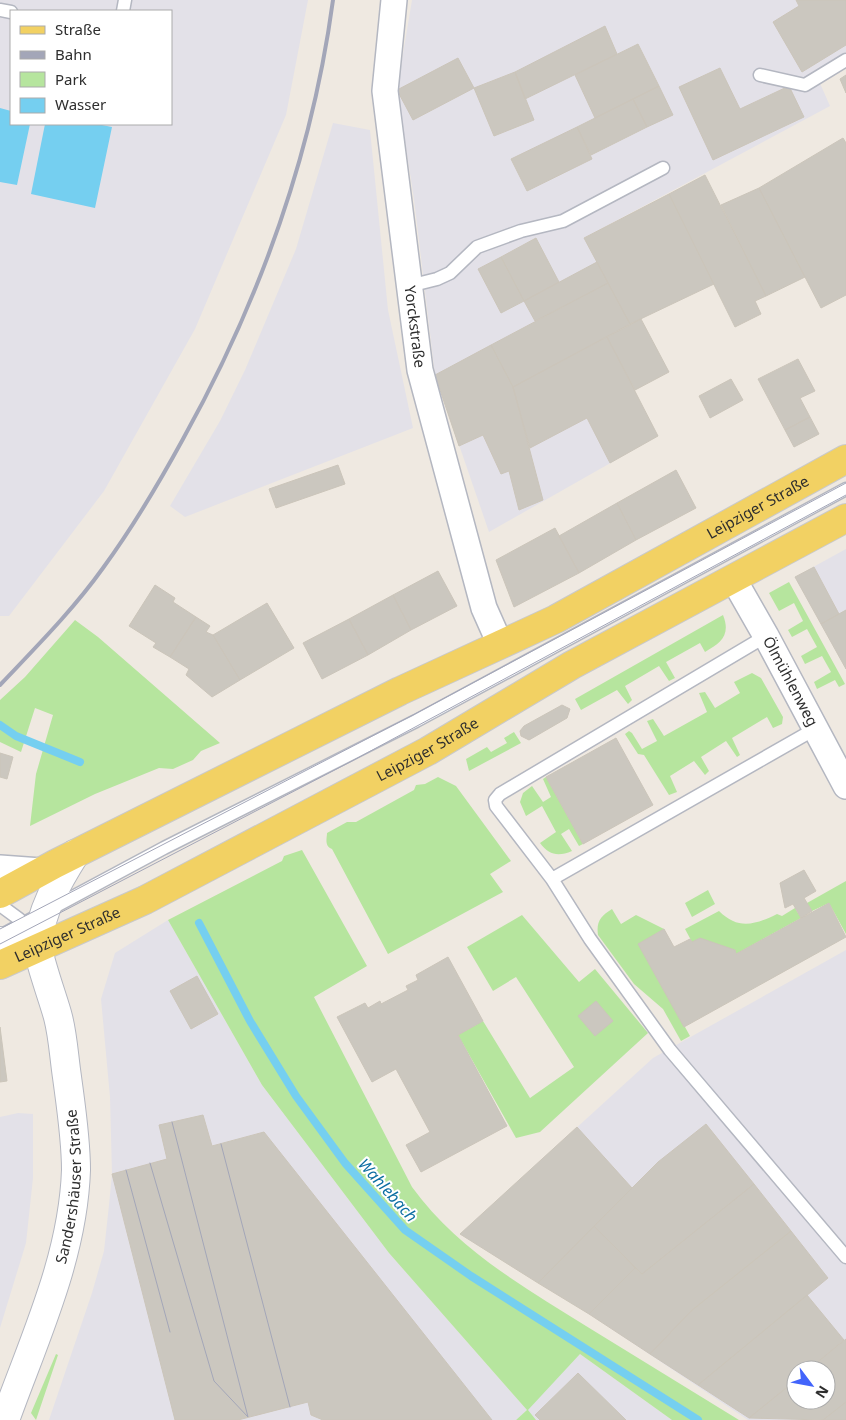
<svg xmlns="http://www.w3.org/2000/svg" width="846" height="1420" viewBox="0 0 846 1420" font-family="'Noto Sans',sans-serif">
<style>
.industrial{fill:#e3e1e8;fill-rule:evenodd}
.green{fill:#b6e59e}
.water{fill:#75cff0}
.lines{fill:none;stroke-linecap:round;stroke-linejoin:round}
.stream{stroke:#75cff0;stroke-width:8}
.building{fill:#cbc7bf;stroke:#cbc5ba}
.lane-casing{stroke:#b4b7c1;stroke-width:15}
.street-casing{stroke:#b4b7c1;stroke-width:28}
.secondary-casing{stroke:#b4b7c1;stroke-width:30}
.primary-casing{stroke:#c9c9c9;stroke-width:30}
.lane{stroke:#fff;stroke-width:12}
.street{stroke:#fff;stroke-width:25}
.secondary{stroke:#fff;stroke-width:28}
.primary{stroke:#f2d163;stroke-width:28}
.tram{stroke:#a3a6b8;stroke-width:1}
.rail{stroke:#a3a6b8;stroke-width:4}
.labels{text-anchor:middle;stroke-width:4;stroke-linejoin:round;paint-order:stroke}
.street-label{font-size:15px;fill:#2e2e2e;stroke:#fff}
.water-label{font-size:16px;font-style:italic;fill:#0d6fa3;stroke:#fff}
</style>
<rect width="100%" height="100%" fill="#efe9e1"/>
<!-- industrial -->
<path class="industrial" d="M0,0H308L286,115L195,329L104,491L9,616H0ZM11,11H171V124H11Z
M412,0H846V52L815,72L830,106L584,238L630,324L607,338L658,436L489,532L435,375L414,199L397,90Z
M333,123L370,130L388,310L413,428L185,517L170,506L220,421L245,370L296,249Z
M846,549V669L795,577Z
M168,920L262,1085L389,1253L527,1410L580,1354L672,1420H536L527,1410L516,1420H49L92,1293L104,1251L109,1205L112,1174L110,1097L101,999L115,953Z
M846,950V1420H748L589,1314L460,1234L653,1058ZM796,1370H826V1400H796Z
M18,1113L33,1114V1178L26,1243L0,1328V1117Z"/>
<!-- green -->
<path class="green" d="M789,582L845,684L839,687L835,680L817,689L814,682L831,672L822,656L805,664L801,656L817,647L807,629L792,637L788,630L803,621L794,603L779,611L769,593Z
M723,615C731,635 721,643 705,652L700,643L666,662L675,678L669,681L659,666L625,686L632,700L628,704L617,690L581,710L575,699Z
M75,620L98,637L220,743L201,751L193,760L173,769L159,768L95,794L30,826L36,774L53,715L35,708L21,752L0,742V700L25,677Z
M752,673L761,678L783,717L782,724L773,728L767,717L732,738L740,755L737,757L726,741L701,757L709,771L705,775L694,761L670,776L677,792L669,795L644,755L638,754L625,734L629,731L632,733L642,749L657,741L647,721L653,719L664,736L707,712L699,693L705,692L715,708L740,693L734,682Z
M514,732L521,743L469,771L466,759L487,747L491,752L507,743L504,738Z
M438,777L456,786L511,861L490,874L503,892L388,954L332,849C324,846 327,838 327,833L347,822H356L414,790L416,785L425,784Z
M546,777L583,844L579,846L569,829L561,834L572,851C558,857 549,855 540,843L556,832L542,806L526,816L520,802L523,793L532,786L543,802L551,797L543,779Z
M302,850L367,966L314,997L412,1187C457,1249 522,1286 586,1326C637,1357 688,1389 739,1420H672L580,1354L528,1410L536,1420H516L527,1410L389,1253L262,1085L168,920L282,861L284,856Z
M846,881V934L829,903L812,911L807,903Z
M708,890L715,904L692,917L685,903Z
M795,908L801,918L736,954L735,950L692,942L685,929L719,911C738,930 755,925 777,914L782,916Z
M612,909L621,924L636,915L664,929L639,944L690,1036L681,1041L663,1009L634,984L598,935C596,921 601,916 612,909Z
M522,915L579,982L595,969L648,1033L540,1132L516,1138L458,1035L483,1021L530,1098L574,1067L516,977L493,991L467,947Z
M56,1354L58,1355L36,1420L31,1413Z"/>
<!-- water -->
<path class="water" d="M0,108L11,111V124H30L17,185L0,182Z
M45,124H97L112,127L95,208L31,194Z"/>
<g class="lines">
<!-- stream -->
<path class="stream" d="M0,725L16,736L80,762
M199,923L250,1021L296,1096L345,1163L405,1230L471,1276L698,1420"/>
</g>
<!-- building -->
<path class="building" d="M796,0H846V45L802,72L773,22L799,6Z
M605,26L617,54L525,99L515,72Z
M638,44L659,86L595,118L575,75Z
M458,58L474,88L413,120L397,90Z
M720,68L740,109L789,86L804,117L713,160L679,87Z
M515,72L534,120L494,136L474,88Z
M846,75V93L840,79Z
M659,86L673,115L647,127L633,99Z
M633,99L647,127L591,155L577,127Z
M577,127L592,159L527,191L511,159Z
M843,138L846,143V295L821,308L759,188Z
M705,175L766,296L755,301L761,314L735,327L669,194Z
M759,188L805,277L766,296L721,205Z
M669,194L714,284L630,324L584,238Z
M536,238L559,282L524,301L501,257Z
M501,257L524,301L501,313L478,269Z
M597,262L608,283L535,321L524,301Z
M608,283L630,324L513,387L491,345Z
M641,319L669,372L635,390L607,337Z
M607,337L658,436L610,463L587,418L530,448L513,387Z
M491,345L513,387L543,500L519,510L509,471L501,474L483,435L459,446L435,375Z
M798,359L815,391L800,398L810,417L785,430L758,379Z
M731,379L743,400L710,418L699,396Z
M810,417L819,434L794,447L785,430Z
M338,465L345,484L276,508L269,489Z
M676,470L696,508L636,540L617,503Z
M617,503L636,540L579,573L559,536Z
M555,528L579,573L514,607L496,560Z
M814,567L839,614L821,624L795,577Z
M438,571L457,606L411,630L393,595Z
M155,585L175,598L173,602L196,617L170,657L153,647L156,643L129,626Z
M393,595L411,630L368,655L349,619Z
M267,603L294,648L240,680L213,635Z
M846,610V669L821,624Z
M196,617L210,626L206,632L213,635L240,680L212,697L186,675L189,669L170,657Z
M349,619L368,655L322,679L303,643Z
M562,705L570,709L567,718L529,740L521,736L520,731L524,726Z
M616,738L653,805L583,844L546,777Z
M0,753L13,757L7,779L0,777Z
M804,870L816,891L804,898L812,911L801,918L793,904L785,908L780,883Z
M829,903L846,937L684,1027L638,944L664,929L674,947L690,939L692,942L700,938L735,950L736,954Z
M448,957L483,1021L458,1035L507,1126L421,1172L406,1145L430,1132L396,1069L372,1082L337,1017L365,1003L368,1008L380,1001L381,1004L408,990L406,986L418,980L416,975Z
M197,976L218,1014L191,1029L170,991Z
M596,1001L613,1021L595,1036L578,1016Z
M0,1027L7,1081L0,1082Z
M203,1115L212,1146L264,1132L492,1420H323L311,1415L308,1402L238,1420H175L112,1174L167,1159L159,1125Z
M706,1124L754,1184L642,1274L594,1226L658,1162Z
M577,1127L632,1188L538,1283L460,1234Z
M754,1184L791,1231L691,1311L650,1354L589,1314L635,1268L642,1274Z
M594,1226L635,1268L589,1314L538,1283Z
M791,1231L828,1278L698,1385L650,1354L691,1311Z
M807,1295L844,1340L808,1370H796V1380L749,1418L698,1385Z
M846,1339V1402L823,1420L749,1418L796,1380V1400H826V1370H808Z
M578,1373L626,1420H540L535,1415Z
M846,1402V1420H823Z"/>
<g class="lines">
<defs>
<path id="lane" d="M0,10L11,12
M123,11L125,0
M760,75L805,85L846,60
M409,286L437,279L450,273L477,247L521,231L563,221L663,168
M766,636L500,794L495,800L496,806L552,879L590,939L670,1050L846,1257
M552,879L815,729
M0,905L19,919L26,931
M0,936L164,848L416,721L846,489"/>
<g id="street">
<path id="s1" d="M394,0L385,91L420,370L484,608L500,644"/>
<path id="s2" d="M734,580L766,636L846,786"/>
<path d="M0,868L41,871"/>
</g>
<g id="secondary">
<path d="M0,941L38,947"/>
<path id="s3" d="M5,1420C34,1339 73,1258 76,1170C76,1139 71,1107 67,1077C64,1057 63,1036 58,1017C54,1001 37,956 38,944C40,912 58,881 75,854"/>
</g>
<g id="primary">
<path id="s4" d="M0,894L55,864L400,691L556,619L846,459"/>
<path id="s5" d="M0,965L145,900L428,751L572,665L846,518"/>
</g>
</defs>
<!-- lane casing -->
<use href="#lane" class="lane-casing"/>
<!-- street casing -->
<use href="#street" class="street-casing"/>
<!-- secondary casing -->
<use href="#secondary" class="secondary-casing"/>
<!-- primary casing -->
<use href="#primary" class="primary-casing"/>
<!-- lane -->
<use href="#lane" class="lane"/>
<!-- street -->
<use href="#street" class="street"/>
<!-- secondary -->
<use href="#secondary" class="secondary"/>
<!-- primary -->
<use href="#primary" class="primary"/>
<!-- tram -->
<path class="tram" d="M0,929L413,715L846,483
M0,944L352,761L846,495
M221,1144L290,1407
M150,1163L214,1381L248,1417L172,1122
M126,1170L170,1332"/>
<!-- rail -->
<path class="rail" d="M0,685C36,647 73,610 103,568C133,527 159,483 183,439C259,302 312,156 333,0"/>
</g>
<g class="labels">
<!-- street labels -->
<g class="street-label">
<text dy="5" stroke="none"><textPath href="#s1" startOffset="329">Yorckstraße</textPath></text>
<text dy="5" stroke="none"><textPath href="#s4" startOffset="851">Leipziger Straße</textPath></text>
<text dy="5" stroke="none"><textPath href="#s2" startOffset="116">Ölmühlenweg</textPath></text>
<text dy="5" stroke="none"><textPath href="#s5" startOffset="479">Leipziger Straße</textPath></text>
<text dy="5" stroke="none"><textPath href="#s5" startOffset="74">Leipziger Straße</textPath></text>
<text dy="5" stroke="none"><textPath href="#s3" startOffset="244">Sandershäuser Straße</textPath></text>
</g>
<!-- water labels -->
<g class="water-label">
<text transform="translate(388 1190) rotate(48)" y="6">Wahlebach</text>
</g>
</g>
<!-- legend -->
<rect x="10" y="10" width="162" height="115" fill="#ffffff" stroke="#ababab"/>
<rect x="20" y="26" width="25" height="8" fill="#f2d163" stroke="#ababab"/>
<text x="55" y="35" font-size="15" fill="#2e2e2e">Straße</text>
<rect x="20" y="51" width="25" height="8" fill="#a3a6b8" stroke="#ababab"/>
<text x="55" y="60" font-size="15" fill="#2e2e2e">Bahn</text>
<rect x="20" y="72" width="25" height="15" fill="#b6e59e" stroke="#ababab"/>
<text x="55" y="85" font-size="15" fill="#2e2e2e">Park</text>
<rect x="20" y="98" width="25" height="15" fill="#75cff0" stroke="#ababab"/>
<text x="55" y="110" font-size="15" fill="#2e2e2e">Wasser</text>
<!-- north arrow -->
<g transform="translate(811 1385) rotate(122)"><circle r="24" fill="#ffffff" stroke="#ababab"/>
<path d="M0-4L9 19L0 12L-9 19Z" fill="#4264fb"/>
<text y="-8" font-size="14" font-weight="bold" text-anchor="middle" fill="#2e2e2e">N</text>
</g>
</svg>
